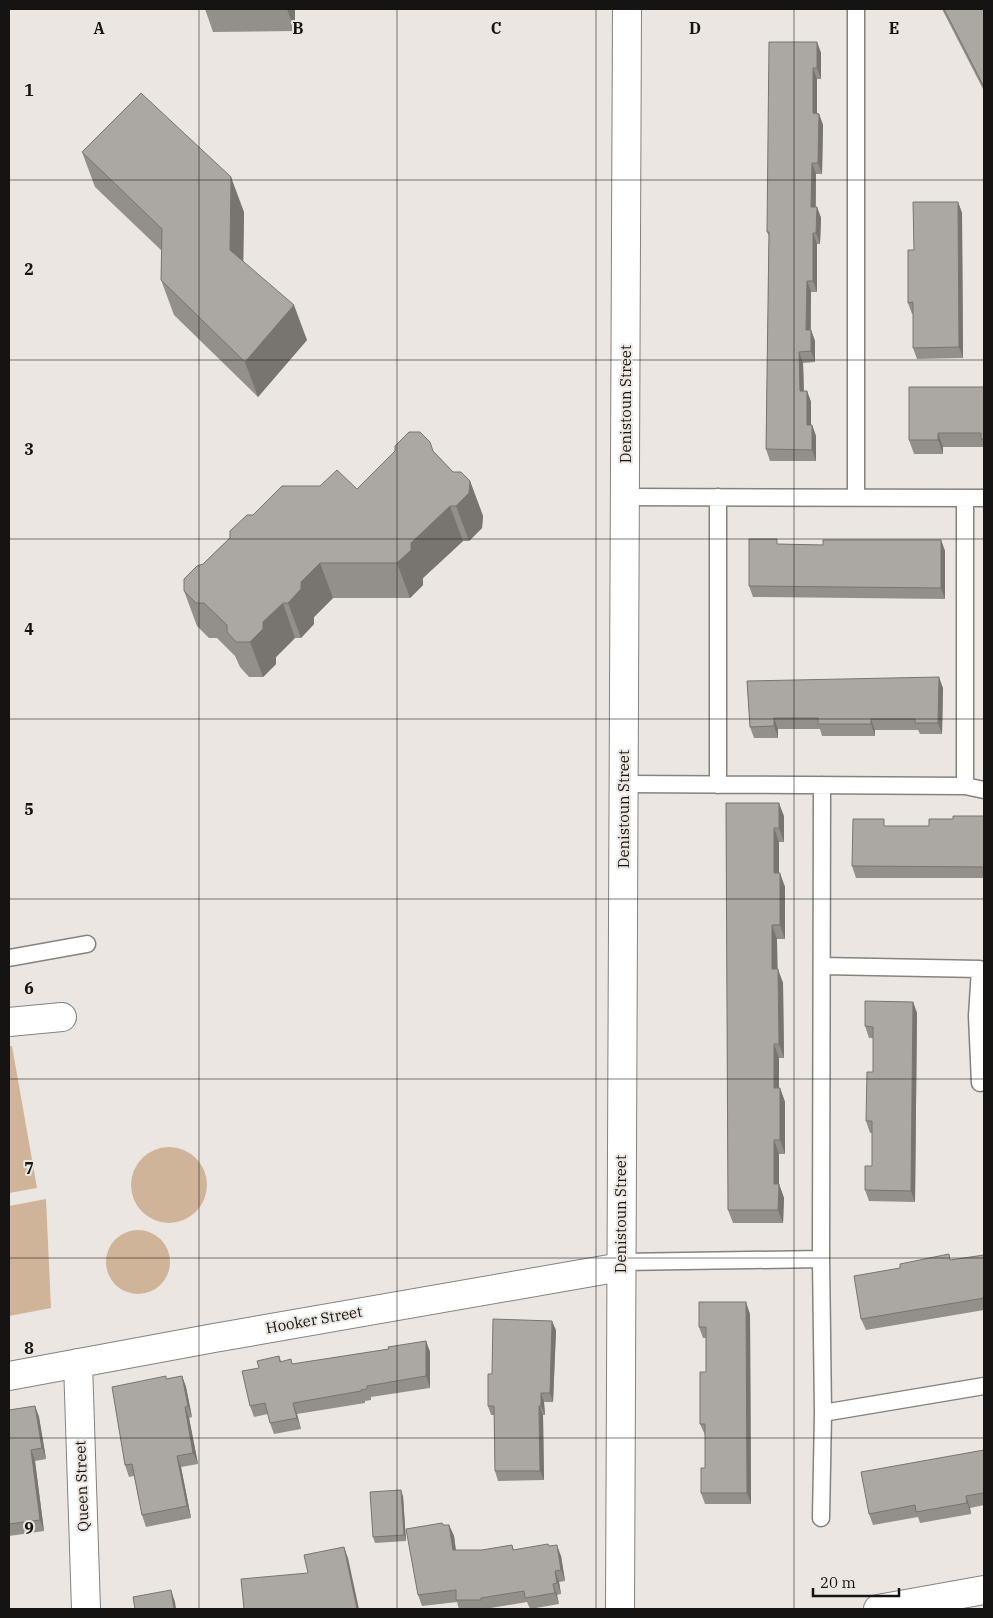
<svg xmlns="http://www.w3.org/2000/svg" width="993" height="1618" viewBox="0 0 993 1618" font-family="'IBM Plex Serif',serif">
<style>
.green{fill:#cfb49a}
.lines{fill:none;stroke-linecap:round;stroke-linejoin:round}
.service-casing{stroke:#86827d;stroke-width:19}
.minor-casing{stroke:#86827d;stroke-width:30}
.service{stroke:#fff;stroke-width:16}
.minor{stroke:#fff;stroke-width:28}
.wall{fill:#93908b}
.shaded-wall{fill:#787571}
.building{fill:#aba7a2;stroke:#787571}
.grid{fill:none;stroke:#161412;stroke-width:1;stroke-opacity:0.55}
.labels{text-anchor:middle;stroke-width:4;stroke-linejoin:round;paint-order:stroke}
.street-label{font-size:15px;fill:#161412;stroke:#ebe6e1}
.grid-label{font-size:16px;text-anchor:middle;font-weight:bold;fill:#161412;stroke:#ebe6e1;stroke-width:4;stroke-linejoin:round;paint-order:stroke}
</style>
<rect width="100%" height="100%" fill="#ebe6e1"/>
<!-- green -->
<path class="green" d="M9,1046H12L37,1188L9,1193Z
M131 1185a38 38 0 1 1 76 0a38 38 0 1 1-76 0Z
M46,1199L51,1308L9,1316V1206Z
M106 1262a32 32 0 1 1 64 0a32 32 0 1 1-64 0Z"/>
<g class="lines">
<defs>
<path id="service" d="M625,497L984,498
M718,497V785
M856,497V9
M624,784L965,786L984,790
M965,786V498
M9,958L87,944
M822,966L980,969L977,1016L980,1083
M621,1262L821,1259
M823,1413L984,1386
M821,1518L823,1413L821,1259L822,785"/>
<path id="minor" d="M9,1022L62,1017
M78,1363L86,1609
M9,1376L214,1338L621,1267
M620,1609L627,9
M878,1609L984,1590"/>
</defs>
<!-- service casing -->
<use href="#service" class="service-casing"/>
<!-- minor casing -->
<use href="#minor" class="minor-casing"/>
<!-- service -->
<use href="#service" class="service"/>
<!-- minor -->
<use href="#minor" class="minor"/>
</g>
<!-- wall -->
<path class="wall" d="M205,9H295V31L213,32Z
M942,9H984V91Z
M817,42L821,53V79H817V113L819,114L823,125L822,174H816V207H817L821,218L820,244H817V292H811V330L815,341V362L803,363L804,391H807L811,402V425H812L816,436V461H770L766,449L769,236L767,232Z
M82,152L244,212L243,261L307,340L258,397L174,315L161,280L162,251L95,187Z
M958,202L962,213L963,358L917,359L913,348V314H912L908,303Z
M984,387V449V447H943V454H914L909,440Z
M395,451L434,452L453,472L470,481L483,516L482,528L469,541H463L423,578V585L410,598H333L314,617V624L301,638H295L276,657V664L263,677H249L240,667L235,656L217,638H209L197,626L184,591L203,564L253,515L357,489Z
M941,540L945,551V599L753,597L749,586L779,544L823,545Z
M747,681L943,688L942,734H920L918,730H875V736H822L820,729H778V738H754L750,727Z
M726,803L784,816V842H779V873L785,887V939H777V969L783,983L784,1058H779V1088H780L785,1102V1154H779V1184L784,1198L783,1223H733L728,1210Z
M984,816V878H856L852,866L886,826H929L953,819Z
M913,1002L917,1013L915,1202L869,1201L865,1190L872,1166V1133H870L866,1121L873,1072V1038H869L865,1026Z
M984,1255V1310L866,1330L861,1319L951,1260Z
M750,1314L751,1504H705L701,1493L705,1468V1435L700,1424L706,1372V1338H703L699,1327Z
M556,1330L553,1402H544L545,1415H543L544,1480L498,1481L495,1471L494,1415H491L488,1406L492,1374Z
M426,1341L430,1352V1388L371,1397V1400L365,1401V1403L297,1414L301,1429L274,1434L270,1423L268,1414L254,1417L250,1406L259,1368L279,1356L281,1361L293,1364L389,1349Z
M182,1376L186,1387L192,1417L189,1418L198,1464L181,1467L191,1518L146,1527L142,1515L134,1476L129,1477L125,1465L167,1379Z
M35,1406L39,1417L46,1459L35,1461L44,1531L9,1536V1410Z
M984,1450V1505L970,1508L971,1514L920,1523L918,1517L873,1525L869,1514Z
M403,1496L406,1541L375,1543L373,1537Z
M443,1525H449L454,1536L456,1550H482L512,1545L514,1550L549,1546L561,1556L565,1581L559,1582L561,1594L557,1595L559,1604L530,1609L527,1602L485,1609H459L457,1602L422,1606L418,1595Z"/>
<!-- shaded-wall -->
<path class="shaded-wall" d="M287,9H295V31Z
M817,42L821,53V79L817,68Z
M813,68L817,79V124L813,113Z
M819,114L823,125L822,174L818,163Z
M812,163L816,174L815,218L811,207Z
M231,177L244,212L243,285L230,250Z
M958,202L962,213L963,358L959,347Z
M817,207L821,218L820,244L816,233Z
M813,233L817,244V292L813,281Z
M807,281L811,292L810,341L806,330Z
M294,305L307,340L258,397L245,362Z
M811,330L815,341V362L811,351Z
M799,352L803,363L804,402L800,391Z
M807,391L811,402V436L807,425Z
M812,425L816,436V461L812,450Z
M938,433L943,447V454L938,440Z
M470,481L483,516L482,528L469,541L456,506Z
M450,506L463,541L423,578V585L410,598L397,563L411,543Z
M941,540L945,551V599L941,588Z
M320,563L333,598L314,617V624L301,638L288,603L301,582Z
M283,603L295,638L276,657V664L263,677L250,642L263,622Z
M939,677L943,688L942,734L938,723Z
M774,718L778,729V738L774,726Z
M871,719L875,730V736L871,724Z
M779,803L784,816V842L779,828Z
M774,828L779,842V887L774,873Z
M780,873L785,887V939L780,925Z
M772,925L777,939L778,983L772,969Z
M778,969L783,983L784,1058L779,1044Z
M913,1002L917,1013L915,1202L911,1191Z
M774,1044L779,1058V1102L774,1088Z
M780,1088L785,1102V1154L780,1140Z
M774,1140L779,1154V1198L774,1184Z
M779,1184L784,1198L783,1223L778,1210Z
M746,1302L750,1314L751,1504L747,1493Z
M552,1321L556,1330L553,1402L550,1393Z
M426,1341L430,1352V1388L426,1376Z
M182,1376L186,1387L192,1417L188,1406Z
M541,1393L544,1402L545,1415L541,1406Z
M293,1403L297,1414L301,1429L297,1418Z
M35,1406L39,1417L46,1459L42,1448Z
M539,1406L543,1415L544,1480L540,1471Z
M185,1407L189,1418L198,1464L193,1453Z
M31,1450L35,1461L44,1531L40,1520Z
M177,1456L181,1467L191,1518L187,1506Z
M401,1490L403,1496L406,1541L404,1535Z
M966,1496L970,1508L971,1514L967,1503Z
M449,1525L454,1536L457,1562L453,1550Z
M557,1545L561,1556L565,1581L561,1570Z
M344,1547L348,1558L359,1609H357Z
M555,1571L559,1582L561,1594L557,1583Z
M553,1584L557,1595L559,1604L555,1593Z
M171,1590L175,1602L176,1609H174Z"/>
<!-- building -->
<path class="building" d="M944,9H984V87Z
M769,42H817V68H813V113L819,114L818,163H812L811,207H817L816,233H813V281H807L806,330H811V351L799,352L800,391H807V425H812V450L766,449L769,232H767Z
M141,93L231,177L230,250L294,305L245,362L161,280L162,229L82,152Z
M913,202H958L959,347L913,348V302L908,303V250H914Z
M909,387H984V439H981V433H938V440H909Z
M409,432H420L430,442L433,451L453,472H461L470,481L469,493L456,506H450L411,543V550L397,563H320L301,582V589L288,603H283L263,622V629L250,642H236L227,632V625L204,603H196L184,591V579L197,566L203,564L230,538V531L247,515H253L282,486H320L337,470L357,489L395,451V446Z
M749,539H777V544L823,545V540H941V588L749,586Z
M939,677L938,723H915V719H871V724H818V718H774V726L750,727L747,681Z
M726,803H779V828H774V873H780V925H772V969H778L779,1044H774V1088H780V1140H774V1184H779L778,1210H728Z
M953,816H984V867L852,866L853,819H884V826H929V819H953Z
M865,1001L913,1002L911,1191L865,1190V1166H872V1121H866L867,1072H873V1027L865,1026Z
M949,1254L950,1260L984,1255V1298L861,1319L854,1276L900,1268V1264Z
M699,1302H746L747,1493H701V1468H705V1424H700V1372H706V1327H699Z
M493,1319L552,1321L550,1393H541V1406H539L540,1471H495L494,1406H488V1374H492Z
M426,1341V1376L367,1386V1389L361,1390V1391L293,1403L297,1418L270,1423L265,1403L250,1406L242,1371L259,1368L257,1361L279,1356L280,1362L291,1359L292,1364L389,1349L388,1347Z
M166,1376V1379L182,1376L188,1406L185,1407L193,1453L177,1456L187,1506L142,1515L132,1464L125,1465L112,1387Z
M35,1406L42,1448L31,1450L40,1520L9,1524V1410Z
M984,1450V1493L966,1496L967,1503L916,1512L915,1505L869,1514L861,1472Z
M401,1490L404,1535L373,1537L370,1492Z
M442,1523L443,1525H449L453,1550H482L512,1545L513,1550L548,1544L549,1546L557,1545L561,1570L555,1571L557,1583L553,1584L555,1593L525,1598L524,1591L481,1598V1600H456V1590L418,1595L406,1529Z
M344,1547L357,1609H244L241,1579L308,1573L304,1555Z
M171,1590L174,1609H135L133,1597Z"/>
<!-- grid -->
<path class="grid" d="M199,9V1609M397,9V1609M596,9V1609M794,9V1609M9,180H984M9,360H984M9,539H984M9,719H984M9,899H984M9,1079H984M9,1258H984M9,1438H984"/>
<g class="labels">
<!-- street labels -->
<g class="street-label">
<text transform="translate(626 404) rotate(-90)" y="5">Denistoun Street</text>
<text transform="translate(624 809) rotate(-90)" y="5">Denistoun Street</text>
<text transform="translate(621 1214) rotate(-90)" y="5">Denistoun Street</text>
<text transform="translate(314 1320) rotate(-10)" y="5">Hooker Street</text>
<text transform="translate(82 1486) rotate(-92)" y="5">Queen Street</text>
</g>
</g>
<g class="grid-label">
<text x="99" y="34">A</text>
<text x="298" y="34">B</text>
<text x="496" y="34">C</text>
<text x="695" y="34">D</text>
<text x="894" y="34">E</text>
<text x="29" y="96">1</text>
<text x="29" y="275">2</text>
<text x="29" y="455">3</text>
<text x="29" y="635">4</text>
<text x="29" y="815">5</text>
<text x="29" y="994">6</text>
<text x="29" y="1174">7</text>
<text x="29" y="1354">8</text>
<text x="29" y="1534">9</text>
</g>
<!-- border -->
<rect width="993" height="1618" fill="none" stroke="#161412" stroke-width="20"/>
<!-- scale -->
<path d="M813 1588v8h86v-8" fill="none" stroke="#161412" stroke-width="2.5"/>
<text x="820" y="1588" font-size="15" fill="#161412" stroke="#ebe6e1" stroke-width="4" paint-order="stroke">20 m</text>
</svg>
